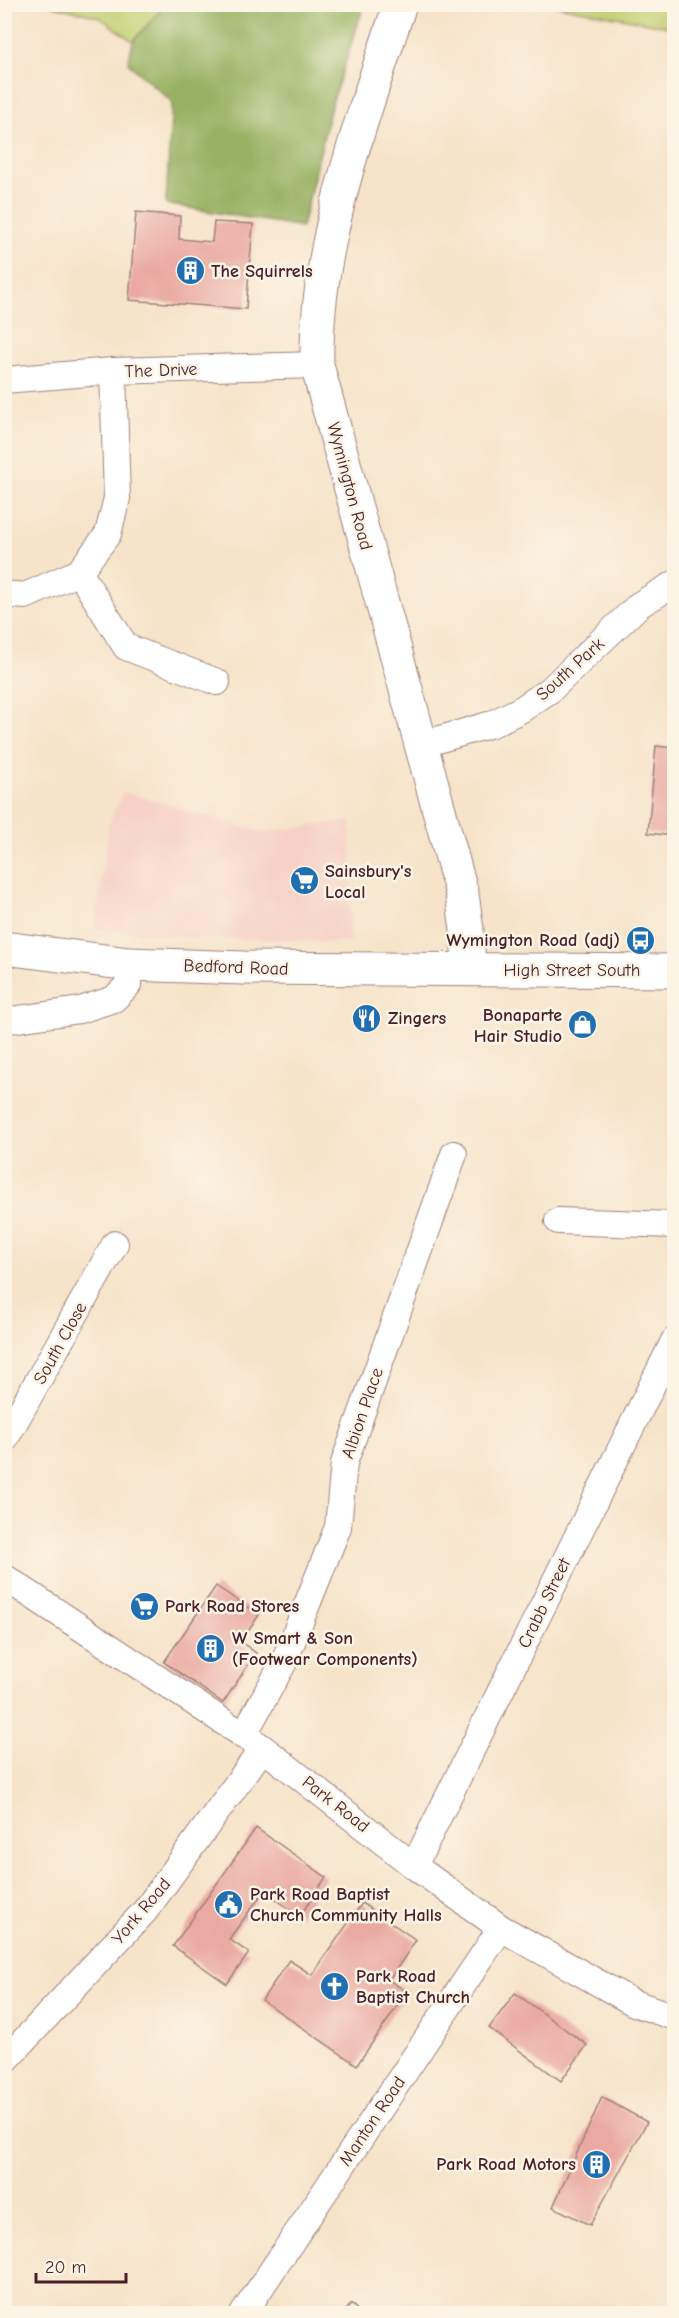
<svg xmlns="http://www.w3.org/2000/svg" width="679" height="2318" viewBox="0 0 679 2318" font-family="'Comic Neue',sans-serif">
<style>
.built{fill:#f7d1c7}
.green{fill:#c1cf71;stroke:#86774e;stroke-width:1.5}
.forest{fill:#98b263;stroke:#716847;stroke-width:1.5}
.building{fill:#eaaaa3}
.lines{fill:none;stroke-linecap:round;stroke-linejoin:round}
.street-casing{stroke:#a0817a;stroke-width:28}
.secondary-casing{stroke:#a0817a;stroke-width:35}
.primary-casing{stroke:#a0817a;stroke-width:35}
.street{stroke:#fff;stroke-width:26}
.secondary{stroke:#fff;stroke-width:33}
.primary{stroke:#fff;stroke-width:33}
.labels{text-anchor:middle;stroke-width:5;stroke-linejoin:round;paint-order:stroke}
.poi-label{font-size:18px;font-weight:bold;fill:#4a1f2b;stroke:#fcf5e5;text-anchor:start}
.street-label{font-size:18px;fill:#4a1f2b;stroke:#fcf5e5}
</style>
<rect width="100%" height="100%" fill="#fcf5e5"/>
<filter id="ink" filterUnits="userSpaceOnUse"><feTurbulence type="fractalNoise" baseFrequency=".0167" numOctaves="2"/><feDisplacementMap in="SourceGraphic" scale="12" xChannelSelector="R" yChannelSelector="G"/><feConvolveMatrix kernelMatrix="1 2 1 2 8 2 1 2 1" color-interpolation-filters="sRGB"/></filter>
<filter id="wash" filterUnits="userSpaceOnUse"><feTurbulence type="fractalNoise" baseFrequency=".008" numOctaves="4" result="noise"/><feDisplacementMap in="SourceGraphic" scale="24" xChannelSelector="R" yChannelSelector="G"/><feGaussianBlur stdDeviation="1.35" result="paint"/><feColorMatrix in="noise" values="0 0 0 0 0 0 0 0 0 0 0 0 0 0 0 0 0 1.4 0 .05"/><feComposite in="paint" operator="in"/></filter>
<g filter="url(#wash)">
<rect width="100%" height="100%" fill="#f6e3c9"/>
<!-- built -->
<path class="built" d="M123,792L262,832L351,821V942L198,938L95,928L109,824Z"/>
<!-- green -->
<path class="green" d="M50,5H165L133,41L99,17Z
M553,5H674V28Z"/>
<!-- forest -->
<path class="forest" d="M165,5H364L331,106L302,227L166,204L172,102L128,63L133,41Z"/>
<g id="blocks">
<!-- building -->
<path class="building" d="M136,212L180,216L179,239L212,242L214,222L253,224L246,309L129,300Z
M656,746L674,748V836L648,833Z
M216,1586L259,1615L241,1642L256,1653L223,1703L164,1662Z
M256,1828L326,1877L300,1916L264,1891L229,1939L249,1953L227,1984L173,1946Z
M362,1903L416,1940L389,1980L407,1992L357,2065L262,2000L289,1960L312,1975Z
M515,1993L587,2045L561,2081L489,2028Z
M602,2097L647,2122L590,2225L553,2207Z
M351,2304L362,2314H343Z"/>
</g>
</g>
<g filter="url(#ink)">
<use href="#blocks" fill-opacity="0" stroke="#a0817a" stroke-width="1.5"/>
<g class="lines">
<defs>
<path id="street" d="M4,380L113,371L317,365
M79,572L126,647L217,682
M4,594L25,596L79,572L108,534L117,498L113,371
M420,745L492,724L522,709L550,690L639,605L674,584
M4,1021L80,1010L114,999L128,985L129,964
M558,1221L674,1225
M4,1441L115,1244
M4,1577L263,1748L414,1866L501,1928L634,2003L674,2017
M243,1736L284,1662L338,1527L344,1463L454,1154
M414,1866L674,1341
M4,2062L145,1911L263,1748
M243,2314L501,1928"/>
<path id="secondary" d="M400,4C363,118 314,245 317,365L462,894L467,930L469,969"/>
<path id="primary" d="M4,948L129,964L244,968L674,971"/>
</defs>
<!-- street casing -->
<use href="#street" class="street-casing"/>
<!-- secondary casing -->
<use href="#secondary" class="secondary-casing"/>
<!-- primary casing -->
<use href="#primary" class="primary-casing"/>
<!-- street -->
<use href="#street" class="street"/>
<!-- secondary -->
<use href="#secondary" class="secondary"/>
<!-- primary -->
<use href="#primary" class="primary"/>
</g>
</g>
<!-- icons -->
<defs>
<symbol id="building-disc" viewBox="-11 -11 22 22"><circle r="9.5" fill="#1f6fb2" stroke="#fcf5e5"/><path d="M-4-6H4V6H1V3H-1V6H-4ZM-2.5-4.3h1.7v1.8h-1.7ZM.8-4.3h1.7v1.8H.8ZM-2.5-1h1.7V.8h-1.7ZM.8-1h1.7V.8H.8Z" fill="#fff"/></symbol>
<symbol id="supermarket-disc" viewBox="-11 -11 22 22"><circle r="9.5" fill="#1f6fb2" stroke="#fcf5e5"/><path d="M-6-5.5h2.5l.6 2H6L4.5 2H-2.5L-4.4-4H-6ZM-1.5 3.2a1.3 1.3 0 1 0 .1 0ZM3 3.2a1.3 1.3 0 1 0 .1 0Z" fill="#fff"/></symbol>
<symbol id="bus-disc" viewBox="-11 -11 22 22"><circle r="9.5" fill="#1f6fb2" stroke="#fcf5e5"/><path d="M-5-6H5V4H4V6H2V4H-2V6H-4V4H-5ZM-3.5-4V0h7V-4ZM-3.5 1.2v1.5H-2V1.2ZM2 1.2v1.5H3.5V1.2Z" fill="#fff"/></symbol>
<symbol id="restaurant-disc" viewBox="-11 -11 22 22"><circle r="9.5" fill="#1f6fb2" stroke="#fcf5e5"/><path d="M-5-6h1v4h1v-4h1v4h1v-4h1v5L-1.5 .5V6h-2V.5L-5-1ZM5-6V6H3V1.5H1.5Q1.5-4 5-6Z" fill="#fff"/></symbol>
<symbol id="shop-disc" viewBox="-11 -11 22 22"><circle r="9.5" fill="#1f6fb2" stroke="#fcf5e5"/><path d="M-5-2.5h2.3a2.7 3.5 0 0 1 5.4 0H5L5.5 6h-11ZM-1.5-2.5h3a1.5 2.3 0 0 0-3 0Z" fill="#fff"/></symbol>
<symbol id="civic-disc" viewBox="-11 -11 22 22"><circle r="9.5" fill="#1f6fb2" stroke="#fcf5e5"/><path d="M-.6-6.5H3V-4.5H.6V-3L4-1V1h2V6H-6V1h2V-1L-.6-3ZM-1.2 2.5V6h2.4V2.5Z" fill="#fff"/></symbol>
<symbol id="church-disc" viewBox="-11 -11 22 22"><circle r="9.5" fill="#1f6fb2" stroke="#fcf5e5"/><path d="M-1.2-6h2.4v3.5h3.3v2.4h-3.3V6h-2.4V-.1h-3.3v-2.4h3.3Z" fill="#fff"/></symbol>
</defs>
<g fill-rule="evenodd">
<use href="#building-disc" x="174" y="254" width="33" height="33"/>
<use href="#supermarket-disc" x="288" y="864" width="33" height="33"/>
<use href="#bus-disc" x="624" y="924" width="33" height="33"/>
<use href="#restaurant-disc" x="350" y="1002" width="33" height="33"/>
<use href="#shop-disc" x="566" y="1008" width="33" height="33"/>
<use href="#supermarket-disc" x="128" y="1590" width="33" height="33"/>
<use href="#building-disc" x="194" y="1632" width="33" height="33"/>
<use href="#civic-disc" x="212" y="1888" width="33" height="33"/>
<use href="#church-disc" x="318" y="1970" width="33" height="33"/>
<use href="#building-disc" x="580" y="2148" width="33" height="33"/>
</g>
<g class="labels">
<!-- poi labels -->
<g class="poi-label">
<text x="211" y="277">The Squirrels</text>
<text x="325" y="877">Sainsbury's<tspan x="325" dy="21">Local</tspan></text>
<text x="620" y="946" text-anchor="end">Wymington Road (adj)</text>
<text x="562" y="1021" text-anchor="end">Bonaparte<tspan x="562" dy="21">Hair Studio</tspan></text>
<text x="388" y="1024">Zingers</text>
<text x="165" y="1612">Park Road Stores</text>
<text x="232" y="1644">W Smart &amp; Son<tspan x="232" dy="21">(Footwear Components)</tspan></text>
<text x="250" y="1900">Park Road Baptist<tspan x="250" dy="21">Church Community Halls</tspan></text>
<text x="356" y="1982">Park Road<tspan x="356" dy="21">Baptist Church</tspan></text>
<text x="576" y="2170" text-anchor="end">Park Road Motors</text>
</g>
<!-- street labels -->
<g class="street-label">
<text transform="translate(161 370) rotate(-2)" y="6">The Drive</text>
<text transform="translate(350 486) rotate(75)" y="6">Wymington Road</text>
<text transform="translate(570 669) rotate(-42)" y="6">South Park</text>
<text transform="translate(236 967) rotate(2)" y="6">Bedford Road</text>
<text x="572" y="976">High Street South</text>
<text transform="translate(60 1343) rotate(-61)" y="6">South Close</text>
<text transform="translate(362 1413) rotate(-71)" y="6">Albion Place</text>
<text transform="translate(544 1603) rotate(-64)" y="6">Crabb Street</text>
<text transform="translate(336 1804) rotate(38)" y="6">Park Road</text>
<text transform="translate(141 1911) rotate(-50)" y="6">York Road</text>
<text transform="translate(372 2121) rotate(-56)" y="6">Manton Road</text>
</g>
</g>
<!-- margin -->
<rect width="679" height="2318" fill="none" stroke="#fcf5e5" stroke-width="24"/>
<!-- scale -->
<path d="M36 2273v9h90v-9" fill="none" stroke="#4a1f2b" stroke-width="3"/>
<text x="45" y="2273" font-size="18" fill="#4a1f2b" stroke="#fcf5e5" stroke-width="4.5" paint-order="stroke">20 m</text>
</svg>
